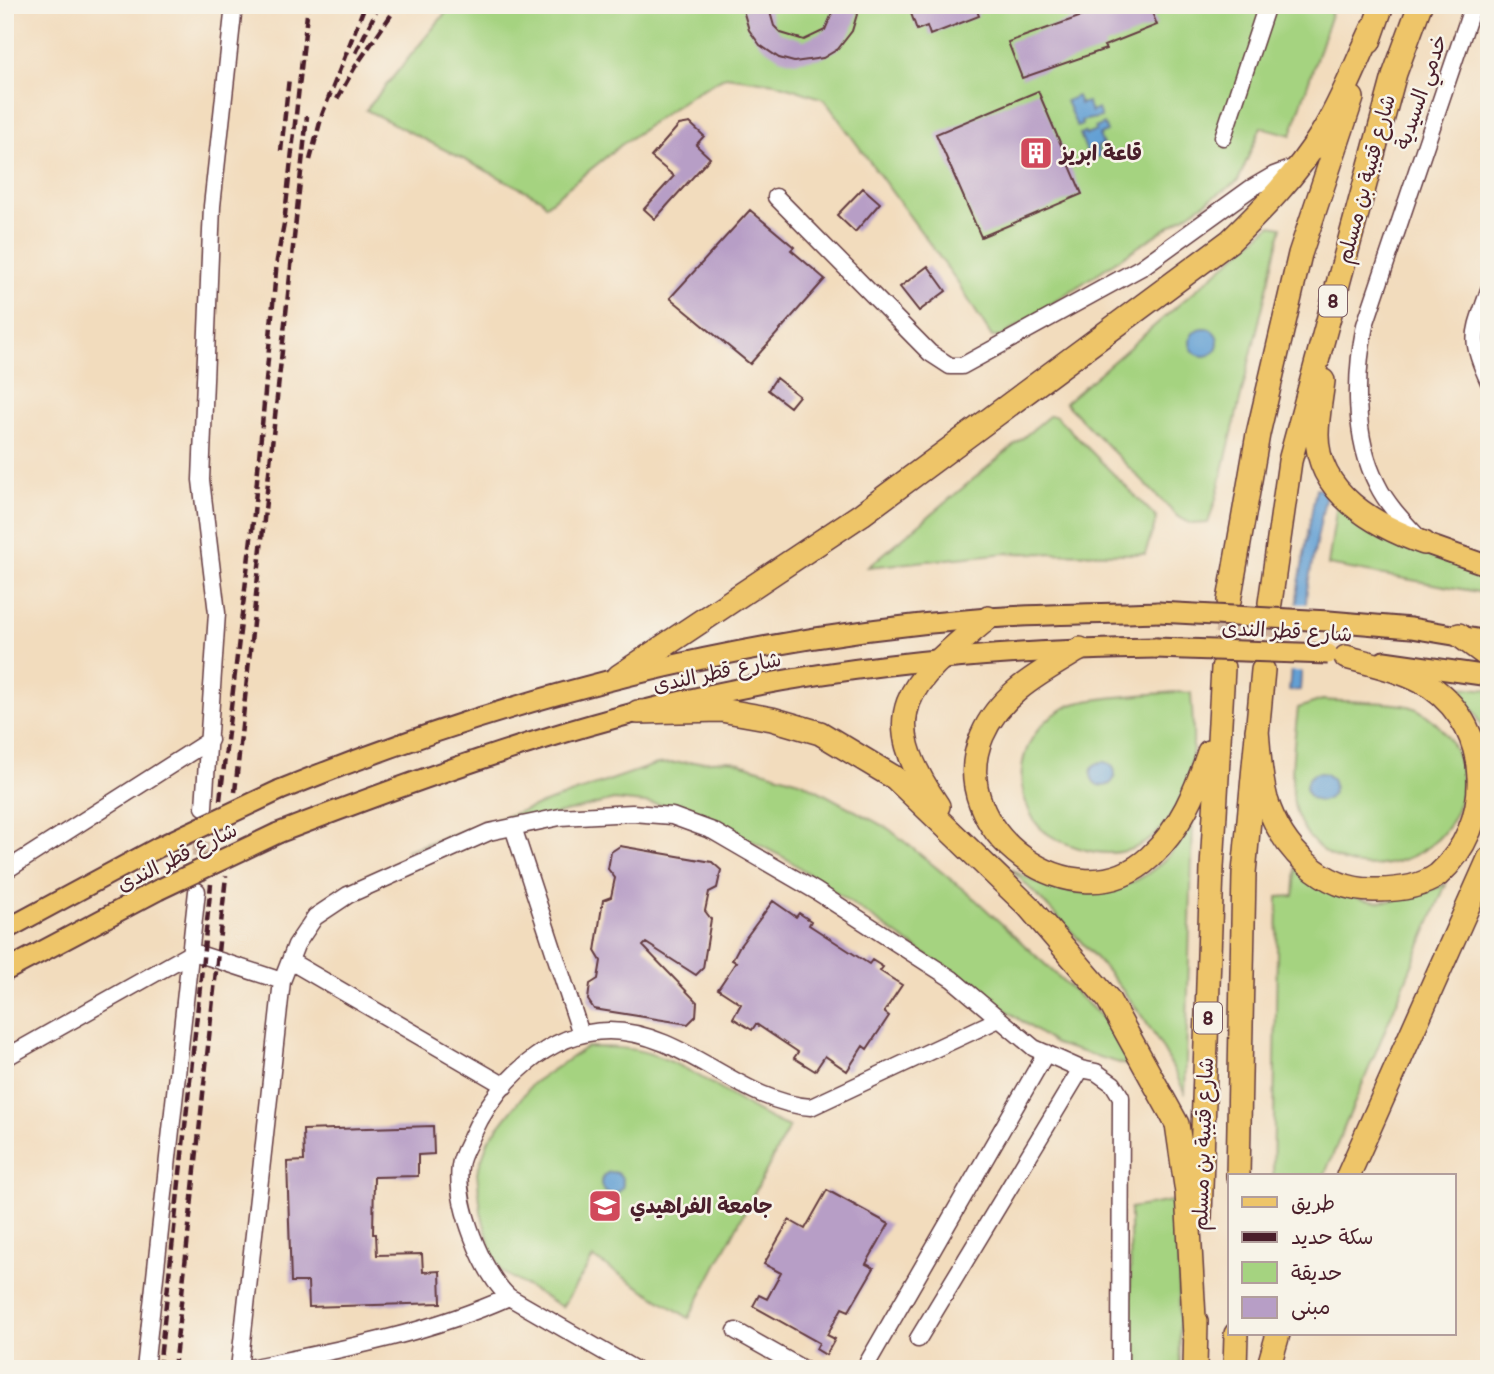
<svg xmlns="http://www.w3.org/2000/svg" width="1494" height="1374" viewBox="0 0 1494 1374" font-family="'Balsamiq Sans','Playpen Sans Arabic',sans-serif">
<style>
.green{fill:#a5d380;stroke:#787956;stroke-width:2}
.water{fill:#63a0d4;stroke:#566080;stroke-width:2}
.pier{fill:#f2dcbd}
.building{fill:#b79ec6}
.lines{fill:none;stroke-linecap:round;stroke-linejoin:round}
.minor-tunnel{stroke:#d0b6a0;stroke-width:16;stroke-dasharray:16 8;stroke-linecap:butt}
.highway-tunnel{stroke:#d0b6a0;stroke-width:23;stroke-dasharray:23 11;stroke-linecap:butt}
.minor-casing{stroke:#633b41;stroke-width:19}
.major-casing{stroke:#633b41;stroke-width:23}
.highway-casing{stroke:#633b41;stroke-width:26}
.minor{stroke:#fff;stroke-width:16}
.major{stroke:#eec569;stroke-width:19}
.highway{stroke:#eec569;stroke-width:23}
.rail{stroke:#4a1f2b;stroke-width:4.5;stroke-dasharray:10 5;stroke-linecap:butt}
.major-bridge-casing{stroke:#633b41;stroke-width:23;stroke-linecap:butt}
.major-bridge{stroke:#eec569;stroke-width:19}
.labels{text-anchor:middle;stroke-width:5;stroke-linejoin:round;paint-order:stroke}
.shield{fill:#f7f3e8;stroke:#7e5f64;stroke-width:2}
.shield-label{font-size:19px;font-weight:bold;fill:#4a1f2b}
.street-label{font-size:21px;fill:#4a1f2b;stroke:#f7f3e8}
.poi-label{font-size:21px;font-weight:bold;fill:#4a1f2b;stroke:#f7f3e8;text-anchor:start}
</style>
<rect width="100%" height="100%" fill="#f7f3e8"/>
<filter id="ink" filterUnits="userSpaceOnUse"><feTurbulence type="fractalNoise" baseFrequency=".0143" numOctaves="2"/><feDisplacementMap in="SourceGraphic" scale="14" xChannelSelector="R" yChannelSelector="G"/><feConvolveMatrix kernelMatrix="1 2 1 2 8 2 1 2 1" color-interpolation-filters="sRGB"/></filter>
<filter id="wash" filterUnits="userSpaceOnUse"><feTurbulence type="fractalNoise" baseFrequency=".00686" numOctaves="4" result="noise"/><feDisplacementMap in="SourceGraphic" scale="28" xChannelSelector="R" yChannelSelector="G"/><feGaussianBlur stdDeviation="1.57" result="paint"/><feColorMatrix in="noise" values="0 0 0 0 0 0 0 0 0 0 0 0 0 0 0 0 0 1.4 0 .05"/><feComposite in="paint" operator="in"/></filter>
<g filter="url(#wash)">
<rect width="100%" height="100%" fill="#f2dcbd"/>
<!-- green -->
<path class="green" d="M452,5H1334L1291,135L1261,127L1238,181L1001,337H992L954,277L824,99L775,83L726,76L691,95L621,145L546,205L540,198L366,110Z
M1271,225L1282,227L1216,499L1208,523L1192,524L1178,517L1065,403Z
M1049,416H1056L1157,518L1145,554L1007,553L868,567Z
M1338,497L1489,570V594L1328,565Z
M1459,687L1489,690V744L1475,712L1457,691Z
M1177,692L1191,693C1192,713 1195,736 1192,757C1183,818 1145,869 1079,848C1063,843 1043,835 1034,820C1008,776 1024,726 1071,705C1088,697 1155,694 1177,692Z
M1322,700C1345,702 1392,701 1412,707C1431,714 1449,735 1456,752C1494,856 1335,913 1297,815C1287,790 1295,735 1298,708Z
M730,760L802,782L889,829L976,900L1103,1018L1133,1067L1055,1044L787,859L686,807L614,800L405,851L657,764Z
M1193,822L1185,1094C1148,1004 1078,938 1011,869C1082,912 1152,895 1193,822Z
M1296,867C1363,905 1372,913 1446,884L1324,1176H1273L1278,897L1294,896Z
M587,1047C609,1047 630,1047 651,1054C701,1070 741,1108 789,1127L689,1318L593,1258L562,1307L502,1272L491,1250L481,1212L477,1172L489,1139L533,1083Z
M1178,1200L1180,1369H1131L1130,1208Z"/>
<!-- water -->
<path class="water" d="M1077,96L1080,104L1087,102L1091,112L1098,109L1101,117L1081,121L1082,125L1077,127L1066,101Z
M1104,124L1107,132L1099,135L1103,145L1097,147L1101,156L1090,160L1080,134L1084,132L1086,135L1096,131L1095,128Z
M1190 342a14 14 0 1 1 28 0a14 14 0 1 1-28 0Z
M1316,488L1327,489L1307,589L1300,690L1289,691L1298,589Z
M1091 774a12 12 0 1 1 24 0a12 12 0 1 1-24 0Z
M1306 787a14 14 0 1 1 28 0a14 14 0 1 1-28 0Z
M601 1183a11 11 0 1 1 22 0a11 11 0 1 1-22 0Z"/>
<!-- pier -->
<path class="pier" d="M1293,604H1309L1304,671H1287Z"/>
<g id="blocks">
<!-- building -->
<path class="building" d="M757,5H768L774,26L781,33L804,40L825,30L834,9L858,11L852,31L838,49L823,58L794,62L779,58L760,45L749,30L743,10Z
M908,5H975L979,16L930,35L927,26L917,30Z
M1113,5H1149L1157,25L1104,46L1106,49L1022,78L1008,42Z
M1038,91L1082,194L981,237L936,134Z
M690,123L704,136L696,145L710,158L655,219L644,209L674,176L651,157L679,125Z
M863,188L880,203L855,232L837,215Z
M750,210L794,247L791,250L825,279L750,364L670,298Z
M928,266L946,291L919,311L900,287Z
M776,378L799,396L790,407L768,390Z
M620,846L712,862L721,870L717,888L709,892L705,911L711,919L703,968L696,975L646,943L643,946L697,1002L696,1016L688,1024L594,1009L588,1000L590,984L598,979L601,961L595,951L603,900L611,897L615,878L608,869L611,852Z
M773,901L796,917L799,913L811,921L809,925L869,964L872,960L883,967L880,971L902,985L884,1012L889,1016L867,1049L863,1046L847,1071L825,1056L815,1071L794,1058L798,1052L756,1024L752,1030L733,1018L741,1004L718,989L736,962L732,960L739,947Z
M433,1126L434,1154L418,1155V1176L374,1177L373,1234H376L377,1255L422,1254L423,1272L440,1271L441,1303L309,1307L308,1282H291L287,1162L304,1161L303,1130Z
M827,1190L889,1224L866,1264L874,1268L849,1311L842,1308L827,1335L835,1339L826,1355L816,1349L819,1343L753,1306L759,1295L767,1299L781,1273L764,1264L789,1220L805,1229Z"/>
</g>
</g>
<g filter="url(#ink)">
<use href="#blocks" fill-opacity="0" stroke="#633b41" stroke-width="2"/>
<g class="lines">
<!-- minor-tunnel -->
<path class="minor-tunnel" d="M198,881L203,816"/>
<!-- highway-tunnel -->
<path class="highway-tunnel" d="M1223,668L1229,601
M1263,670L1270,603"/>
<defs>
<path id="minor" d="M1223,137L1267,5
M776,197L930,353L950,366H962L1142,267L1250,189L1274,175L1298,166
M1489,290C1474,335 1468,337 1489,382
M1420,539C1404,522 1387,505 1377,484C1353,438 1355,374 1365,325L1473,5
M204,807L217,613L201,480L212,206L234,5
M513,827L581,1034
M5,871L210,740
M290,961L505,1086
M5,1058L193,952L282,981
M736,1331L803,1369
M918,1339L1081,1069
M145,1369L197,891
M239,1369L282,981L296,945L315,917L348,895L489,832L560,817L632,813L672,816L713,831L816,891L952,979L1034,1048L1081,1069L1096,1072L1113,1084L1121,1097L1120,1369
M244,1369C334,1351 424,1335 509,1297
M634,1369L509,1297C482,1273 455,1203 460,1166C461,1156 468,1145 472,1136C495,1084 548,1031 609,1031C684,1031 738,1102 811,1107L999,1019
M864,1369L1046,1053"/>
<path id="major" d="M1424,543L1489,566
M1329,621L1411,628L1489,641
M1384,661L1489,676
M280,790C505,698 745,636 988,618C1044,614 1101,614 1158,612
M278,833C408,783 539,735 674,703C832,665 995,650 1156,648
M5,930L159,847
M5,971L158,890"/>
<path id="highway" d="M1369,42L1382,5
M1323,381C1321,398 1317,417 1317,435C1317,493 1375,526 1424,543
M1229,601L1258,434L1300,254L1352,98
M1270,603L1290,461L1395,73L1420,5
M1459,635L1489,657
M1080,649C1042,672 1000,693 982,736C942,829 1075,927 1150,857C1181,828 1196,791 1209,752
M619,676L862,514L1230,241C1264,208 1296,175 1321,135C1342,102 1356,63 1373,28
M638,712L721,710L772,719L820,733L895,778L1029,907L1108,999L1177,1124L1187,1193L1195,1336
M1257,730C1259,753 1260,777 1266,799C1281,848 1323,892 1377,890C1397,890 1421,887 1438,875C1494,825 1494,731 1431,687C1405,671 1375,665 1346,657
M938,806C872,710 911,682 988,618
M1238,1176L1244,873L1263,670
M1348,1176L1489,859
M1200,1217L1212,868L1223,668
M1195,1369L1196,1321
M1235,1369L1236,1334
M1268,1369L1278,1334"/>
</defs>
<!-- minor casing -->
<use href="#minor" class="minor-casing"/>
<!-- major casing -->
<use href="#major" class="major-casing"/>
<!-- highway casing -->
<use href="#highway" class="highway-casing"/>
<!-- minor -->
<use href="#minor" class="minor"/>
<!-- major -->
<use href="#major" class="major"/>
<!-- highway -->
<use href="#highway" class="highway"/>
<!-- rail -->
<path class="rail" d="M356,53L379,5
M337,99L355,67L398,5
M281,151L289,78
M310,160L322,115L365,5
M235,792L307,116
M220,800L254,513L277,260L284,224L308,5
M230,836L231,830
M159,1369L211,884
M174,1369L226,876"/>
<defs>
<path id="major-bridge" d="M1158,612L1329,621
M1156,648L1328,654
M159,847L280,790
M158,890L278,833"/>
</defs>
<!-- major-bridge casing -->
<use href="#major-bridge" class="major-bridge-casing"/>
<!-- major-bridge -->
<use href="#major-bridge" class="major-bridge"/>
</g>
</g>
<!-- icons -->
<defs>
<symbol id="building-square" viewBox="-11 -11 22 22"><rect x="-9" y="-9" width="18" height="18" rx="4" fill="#d1495b" stroke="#f7f3e8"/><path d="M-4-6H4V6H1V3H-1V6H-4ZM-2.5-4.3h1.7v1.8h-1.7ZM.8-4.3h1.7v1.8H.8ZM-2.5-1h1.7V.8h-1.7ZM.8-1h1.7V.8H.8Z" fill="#fff"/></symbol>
<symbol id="university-square" viewBox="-11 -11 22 22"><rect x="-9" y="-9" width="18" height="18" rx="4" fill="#d1495b" stroke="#f7f3e8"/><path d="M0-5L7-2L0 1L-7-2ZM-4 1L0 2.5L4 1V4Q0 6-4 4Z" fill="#fff"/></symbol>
</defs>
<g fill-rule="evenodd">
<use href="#building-square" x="1017" y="134" width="38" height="38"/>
<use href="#university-square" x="586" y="1187" width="38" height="38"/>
</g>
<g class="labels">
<!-- shield labels -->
<g class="shield">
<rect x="1319" y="285.5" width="28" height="31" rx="5"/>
<rect x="1194" y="1002.5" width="28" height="31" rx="5"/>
</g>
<g class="shield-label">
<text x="1333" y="308">8</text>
<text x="1208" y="1025">8</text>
</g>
<!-- street labels -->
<g class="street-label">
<text transform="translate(1421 92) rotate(-71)" y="7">خدمي السيدية</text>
<text transform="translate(1366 179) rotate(-75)" y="7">شارع قتيبة بن مسلم</text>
<text transform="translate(1287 631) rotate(3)" y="7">شارع قطر الندى</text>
<text transform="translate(717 672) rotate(-12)" y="7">شارع قطر الندى</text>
<text transform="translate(177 857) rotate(-26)" y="7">شارع قطر الندى</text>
<text transform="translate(1203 1144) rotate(-88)" y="7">شارع قتيبة بن مسلم</text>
</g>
<!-- poi labels -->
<g class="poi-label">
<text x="1060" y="160">قاعة ابريز</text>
<text x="630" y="1213">جامعة الفراهيدي</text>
</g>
</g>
<!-- margin -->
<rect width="1494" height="1374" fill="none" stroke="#f7f3e8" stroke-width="28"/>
<!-- legend -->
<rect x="1228" y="1174" width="228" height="161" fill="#f7f3e8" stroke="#b29e9c" stroke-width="2"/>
<rect x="1242" y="1197" width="35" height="10" fill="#eec569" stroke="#b29e9c" stroke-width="2"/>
<text x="1291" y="1210" font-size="21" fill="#4a1f2b">طريق</text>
<rect x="1242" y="1232" width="35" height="10" fill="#4a1f2b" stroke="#b29e9c" stroke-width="2"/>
<text x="1291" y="1244" font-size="21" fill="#4a1f2b">سكة حديد</text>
<rect x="1242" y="1262" width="35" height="21" fill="#a5d380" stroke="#b29e9c" stroke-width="2"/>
<text x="1291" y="1280" font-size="21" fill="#4a1f2b">حديقة</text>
<rect x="1242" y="1297" width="35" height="21" fill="#b79ec6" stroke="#b29e9c" stroke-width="2"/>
<text x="1291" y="1314" font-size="21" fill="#4a1f2b">مبنى</text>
</svg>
